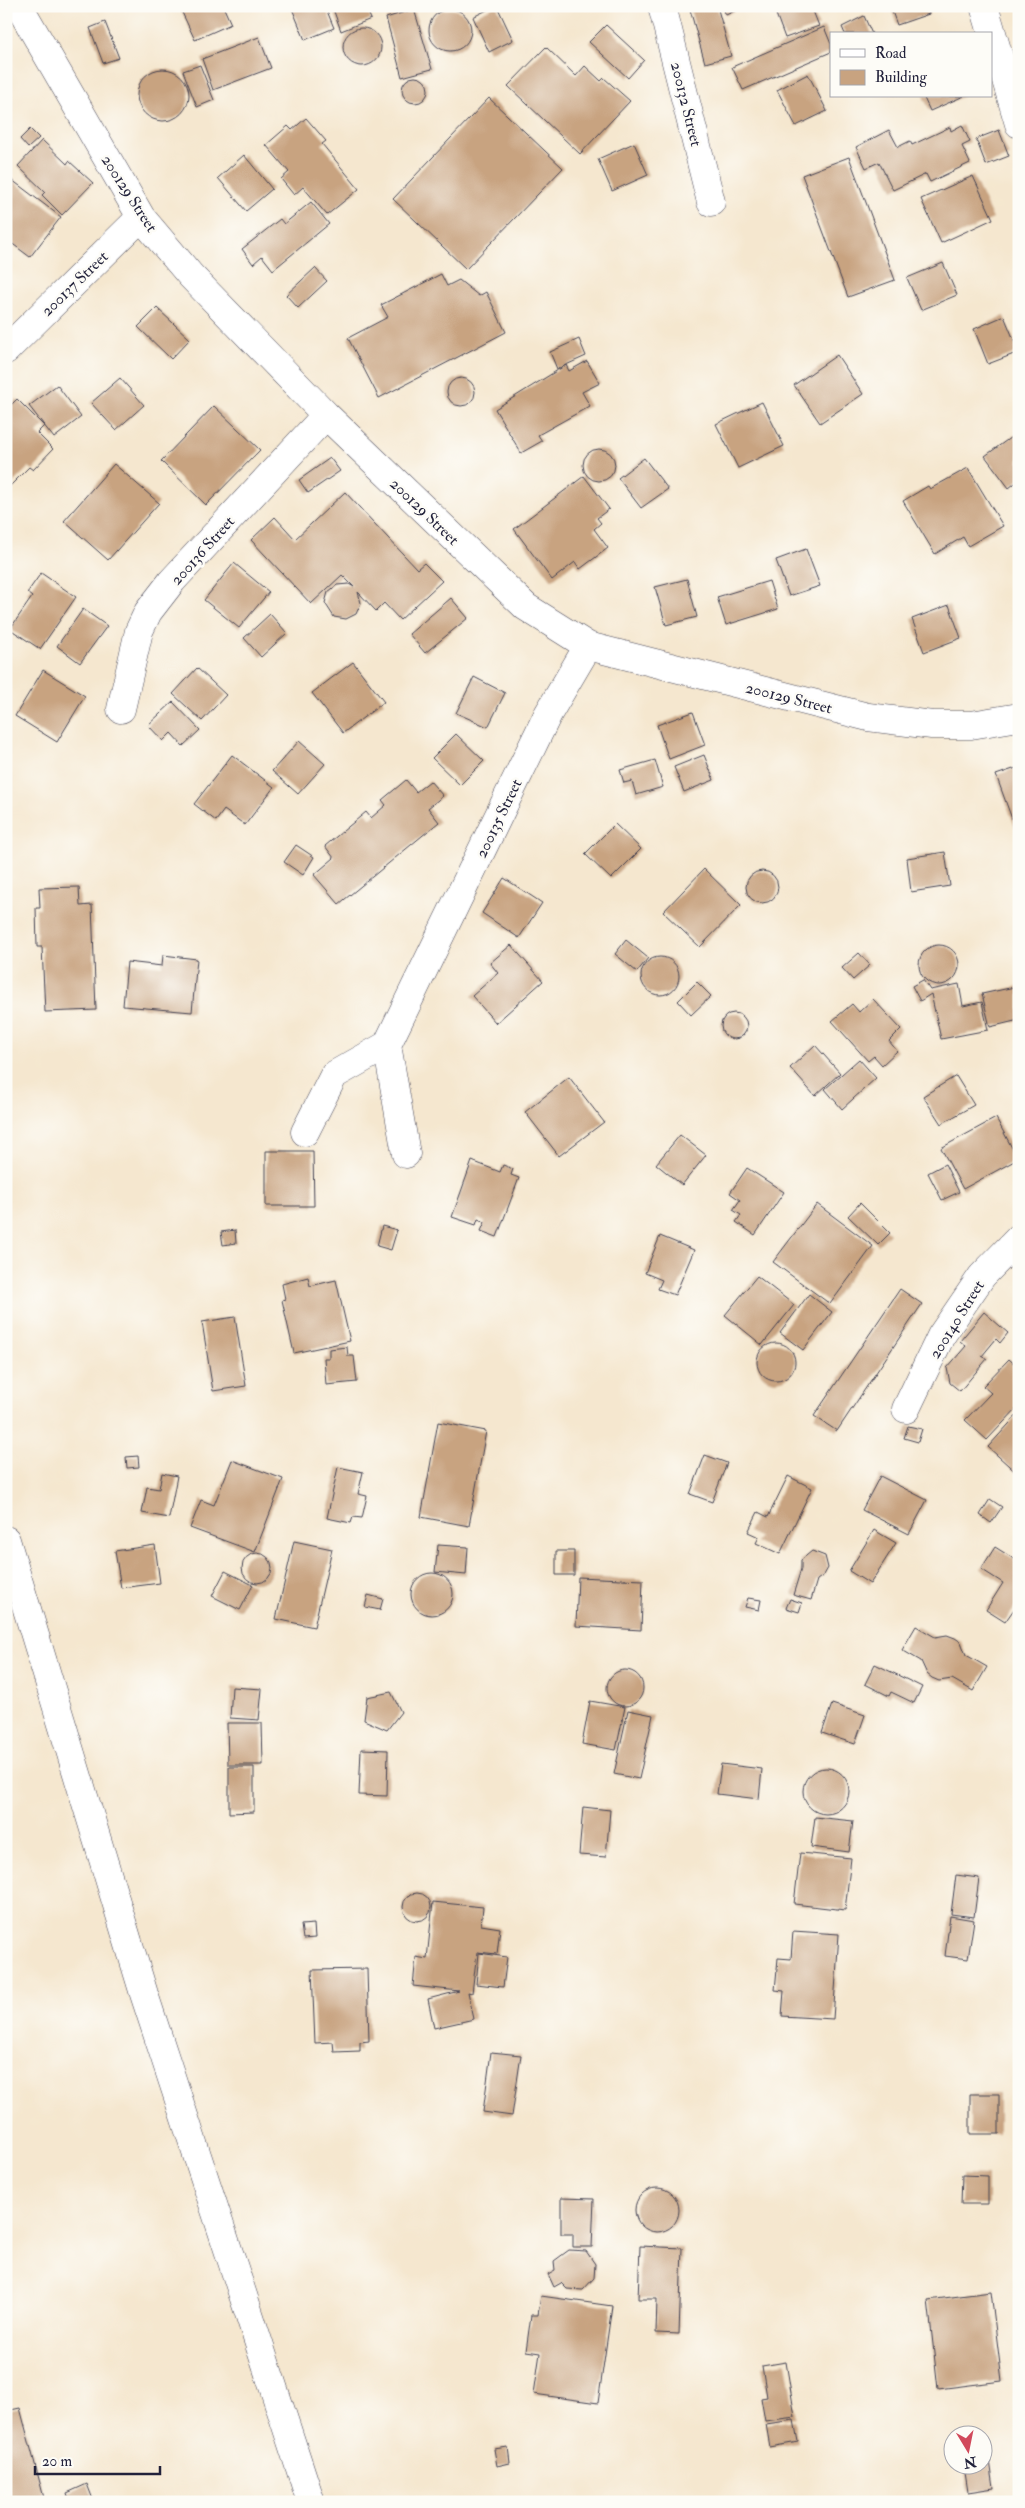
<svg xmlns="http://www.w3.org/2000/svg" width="1025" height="2508" viewBox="0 0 1025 2508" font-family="'IM FELL Double Pica',serif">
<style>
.building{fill:#c8a380}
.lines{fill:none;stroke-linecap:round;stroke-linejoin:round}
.minor-casing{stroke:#424051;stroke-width:29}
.tertiary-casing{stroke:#424051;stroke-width:29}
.minor{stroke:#fff;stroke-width:28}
.tertiary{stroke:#fff;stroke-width:28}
.labels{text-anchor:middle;stroke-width:5;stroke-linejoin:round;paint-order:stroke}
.street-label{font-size:16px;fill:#22223b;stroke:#fdfcf7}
</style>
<rect width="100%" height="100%" fill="#fdfcf7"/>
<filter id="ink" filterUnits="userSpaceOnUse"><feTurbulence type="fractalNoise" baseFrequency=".02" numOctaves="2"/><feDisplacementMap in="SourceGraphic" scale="10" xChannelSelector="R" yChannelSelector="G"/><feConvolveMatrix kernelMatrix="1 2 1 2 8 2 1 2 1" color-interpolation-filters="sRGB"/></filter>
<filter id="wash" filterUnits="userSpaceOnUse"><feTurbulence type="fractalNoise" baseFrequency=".0096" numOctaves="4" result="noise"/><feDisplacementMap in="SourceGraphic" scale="20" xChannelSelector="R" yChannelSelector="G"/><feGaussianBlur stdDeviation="1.12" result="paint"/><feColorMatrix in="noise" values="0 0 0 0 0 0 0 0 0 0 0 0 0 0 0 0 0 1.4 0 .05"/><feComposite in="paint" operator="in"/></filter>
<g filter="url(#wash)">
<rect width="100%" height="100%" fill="#f5e7cf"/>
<g id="blocks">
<!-- building -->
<path class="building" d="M179,6H223L231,24L195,40Z
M291,6H325L334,28L305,40Z
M332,6H365L371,19L341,31Z
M495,6H497L513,40L489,52L473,17Z
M689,6H717L731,56L705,63Z
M722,6H745L726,15Z
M773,6H811L819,26L785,38Z
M890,6H927L929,14L897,25Z
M414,9L432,69L402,77L386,18Z
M429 30a21 21 0 1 1 42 0a21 21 0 1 1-42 0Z
M864,16L872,34H845L842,27Z
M105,22L119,58L103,63L90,28Z
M606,25L644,60L628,78L589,42Z
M824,27L831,44V52L743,90L732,67Z
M343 47a19 19 0 1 1 38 0a19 19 0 1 1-38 0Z
M259,37L271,68L213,90L202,59Z
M546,47L576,76L585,66L601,81L604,78L630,101L580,154L508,86Z
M200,65L214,100L197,107L183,71Z
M137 95a26 26 0 1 1 52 0a26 26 0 1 1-52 0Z
M808,74L827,111L796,126L777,90Z
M402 90a13 13 0 1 1 26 0a13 13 0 1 1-26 0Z
M923,96H964L930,111Z
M489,98L563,168L466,269L393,199Z
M306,118L326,141L322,144L359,189L327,215L303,187L294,195L281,179L289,172L266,145L288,126L292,130Z
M962,125L970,142L962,146L970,163L930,182L926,174L893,190L879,162L866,168L856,147L889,130L898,147L910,141L912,145L950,127L951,131Z
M30,129L39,138L28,148L20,139Z
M999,130L1009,156L986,165L976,139Z
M42,140L67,164L69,161L93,183L62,215L42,195L45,192L18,166Z
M634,143L648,175L612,191L598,159Z
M244,155L272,189L246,211L218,178Z
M849,157L895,280L848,297L802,175Z
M973,176L993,219L941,243L921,199Z
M8,177L61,217L30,257L6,239V179Z
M311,202L329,224L273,270L262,256L253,264L242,249L280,219L284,224Z
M943,263L957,295L921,310L907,278Z
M315,268L327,281L298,308L286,295Z
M441,274L447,286L459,280L479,296L486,292L506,332L379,398L348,338L388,317L381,305Z
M157,308L190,339L171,359L138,327Z
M1004,316L1019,352L988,364L974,329Z
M579,339L586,356L557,369L550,352Z
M837,355L863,394L820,423L794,385Z
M587,361L600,383L582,392L590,406L538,435L542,441L521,453L495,409L566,365L569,371Z
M447 392a14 14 0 1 1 28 0a14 14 0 1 1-28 0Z
M120,378L144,405L116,430L91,403Z
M57,385L81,417L54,438L29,406Z
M17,399L44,426L37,433L53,449L33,470L29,467L9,487L6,484V410Z
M762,402L784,446L738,468L716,424Z
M214,406L260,450L206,505L161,461Z
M1014,435L1019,442V480L1009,488L985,456Z
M583 465a16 16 0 1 1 32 0a16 16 0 1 1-32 0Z
M330,458L340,471L308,493L299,480Z
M644,458L668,489L641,508L618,478Z
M114,464L159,503L108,560L64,521Z
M968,468L1003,526L968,546L963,537L935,554L903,501L928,486L930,489Z
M584,476L609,509L597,518L601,523L594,529L608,548L580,569L575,562L552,580L514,529Z
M345,492L417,569L424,563L442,581L400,620L384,603L376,611L358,592L361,603L356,614L346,619L334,617L325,603L328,592L337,585L349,584L354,587L342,575L311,604L251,540L275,517L295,539Z
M806,549L820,586L789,596L776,560Z
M234,563L269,592L239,628L204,600Z
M41,573L76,597L40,649L10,629L32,597L27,593Z
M687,579L697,617L666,625L655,587Z
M769,581L778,609L726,625L717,597Z
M451,598L468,618L425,653L409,634Z
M949,605L961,638L924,652L912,619Z
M83,609L107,626L80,663L57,646Z
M270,614L287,633L261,657L244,638Z
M353,662L384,702L343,733L312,693Z
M197,668L226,695L202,721L173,694Z
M43,670L85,696L57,742L15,716Z
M474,677L505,693L488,727L456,713Z
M173,702L200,730L183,746L171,733L163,741L148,725Z
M693,712L705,745L669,759L657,725Z
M456,734L484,761L460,785L432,758Z
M299,741L325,764L298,794L272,771Z
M232,755L274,787L245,825L224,810L216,821L194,804Z
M704,755L714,780L684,792L674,767Z
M655,760L663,787L636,795L632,781L624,783L620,770Z
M1019,767V830H1016L996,775Z
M406,780L416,792L430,781L443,796L428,808L439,822L339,904L314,875L334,858L325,846L366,812L371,818L386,805L382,800Z
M615,824L641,849L611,879L585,854Z
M296,845L314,857L303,875L284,862Z
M945,852L950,886L911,892L907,858Z
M704,869L741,905L700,947L663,912Z
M746 887a16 16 0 1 1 32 0a16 16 0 1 1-32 0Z
M504,878L542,903L519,938L482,913Z
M79,887L80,906L92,905L96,1010L45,1012L42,947H37L36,908H40L39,888Z
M626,940L648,958L637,972L615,954Z
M511,945L543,981L496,1023L472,996L498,973L490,963Z
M919 965a20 20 0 1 1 40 0a20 20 0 1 1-40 0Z
M859,953L870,965L853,980L842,968Z
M163,955L197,959L192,1012L123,1006L127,962L162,966Z
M641 976a19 19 0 1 1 38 0a19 19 0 1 1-38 0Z
M923,980L930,990L959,984L963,1006L982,1002L988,1030L941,1039L931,994L920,1001L912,986Z
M697,982L711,996L691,1015L678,1001Z
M1019,986V1020L990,1027L982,994Z
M873,999L901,1029L889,1041L897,1051L882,1065L874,1056L868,1061L832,1021L852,1004L859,1012Z
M721 1026a13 13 0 1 1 26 0a13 13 0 1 1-26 0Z
M815,1045L840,1073L815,1096L790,1068Z
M859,1059L876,1078L842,1109L825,1089Z
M956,1076L974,1105L941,1124L923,1096Z
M569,1077L604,1122L559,1156L525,1112Z
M996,1118L1018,1159L963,1189L941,1148Z
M1019,1124V1144L1015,1132Z
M680,1135L706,1155L682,1185L656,1164Z
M266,1151H313L314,1206H266Z
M472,1161L500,1172L503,1165L513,1169L511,1175L519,1178L497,1237L481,1231L485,1222L478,1219L476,1225L452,1217Z
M945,1164L959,1192L942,1200L928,1173Z
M747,1168L784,1192L755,1235L736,1222L741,1215L733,1210L740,1200L730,1193Z
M860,1203L890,1233L878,1245L848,1216Z
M817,1204L873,1246L830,1304L773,1262Z
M382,1226L397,1230L391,1250L377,1246Z
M235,1230L236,1243L223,1245L221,1232Z
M660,1236L694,1250L675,1295L658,1289L662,1280L645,1273Z
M757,1276L794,1305L762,1345L725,1315Z
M308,1277L310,1286L336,1280L350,1341L294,1353L282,1300L285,1299L282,1284Z
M900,1289L922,1304L837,1431L814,1416Z
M809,1294L832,1312L803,1350L780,1333Z
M984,1312L1008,1333L1000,1343L996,1339L982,1356L987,1359L960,1391L950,1383L947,1368L966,1346L960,1341Z
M235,1317L246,1386L213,1391L202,1322Z
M757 1362a19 19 0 1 1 38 0a19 19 0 1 1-38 0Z
M347,1347L348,1356H354L357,1382L326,1385L324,1358H329V1349Z
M1009,1359L1019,1368V1406L987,1440L965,1420L991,1393L983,1386Z
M1019,1413V1475L988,1447Z
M438,1422L486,1431L469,1526L421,1517Z
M908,1426L922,1429L918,1442L904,1438Z
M705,1455L727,1463L712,1502L690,1494Z
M138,1456L139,1467L127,1468L126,1457Z
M232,1460L283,1479L255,1552L190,1528L201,1500L214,1505Z
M338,1467L363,1472L358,1494L367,1496L362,1518L353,1517L351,1523L327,1518Z
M162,1473L177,1476L169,1518L142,1513L147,1487L159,1489Z
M788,1476L812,1488L780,1554L756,1543L759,1537L748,1532L758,1512L768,1517Z
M880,1476L927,1500L909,1534L862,1510Z
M990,1499L1002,1507L991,1523L980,1515Z
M874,1530L896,1543L870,1584L849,1571Z
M294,1541L332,1549L314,1627L276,1619Z
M155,1545L160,1583L121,1588L115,1551Z
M438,1545L468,1547L466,1575L435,1572Z
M995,1547L1019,1562V1602L1005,1622L986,1610L1003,1583L981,1569Z
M556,1551H574V1575H556Z
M812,1551L825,1556L828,1568L824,1575L817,1580L811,1600L793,1595L801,1569V1560Z
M242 1568a15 15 0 1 1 30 0a15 15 0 1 1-30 0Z
M225,1571L253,1585L240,1610L212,1596Z
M411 1594a21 21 0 1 1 42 0a21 21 0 1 1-42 0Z
M578,1577L643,1580L641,1630L576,1626Z
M368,1595L383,1599L380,1610L365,1607Z
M748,1598L761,1600L759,1610L745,1607Z
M790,1599L802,1603L799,1612L786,1608Z
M916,1626L935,1637L947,1635L955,1638L961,1642L966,1655L987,1667L973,1691L952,1679L939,1681L932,1678L927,1674L921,1661L902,1650Z
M875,1664L922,1687L914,1703L891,1692L889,1696L865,1684Z
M607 1688a18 18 0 1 1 36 0a18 18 0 1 1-36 0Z
M232,1687L262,1689L259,1720L230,1718Z
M391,1692L401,1712L387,1730L364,1720L367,1697Z
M590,1701L625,1707L616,1750L582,1744Z
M832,1704L865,1715L855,1744L822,1733Z
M628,1710L653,1715L639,1779L614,1774Z
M227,1723H262L263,1765H228Z
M361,1749L388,1750L387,1796L359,1795Z
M721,1764L762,1769L759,1799L717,1794Z
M229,1767H254V1812L229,1813Z
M803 1791a23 23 0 1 1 46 0a23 23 0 1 1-46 0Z
M583,1807L610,1810L606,1857L579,1855Z
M815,1817L853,1821L849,1852L811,1847Z
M800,1853L851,1858L845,1910L794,1904Z
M956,1875L979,1878L974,1917L951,1914Z
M403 1907a14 14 0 1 1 28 0a14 14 0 1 1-28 0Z
M433,1902L483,1907L481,1925L500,1928L497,1954L477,1952L472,1993L468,1992L474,2019L434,2028L428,1999L459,1991L413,1986L416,1957L427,1959Z
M950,1916L974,1920L968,1959L945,1956Z
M314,1924L315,1938L303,1939L301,1925Z
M793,1931L839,1934L833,2019L782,2016L784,1991L775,1990L778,1958L791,1959Z
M479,1953L507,1957L503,1987L476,1984Z
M367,1969L369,2041L360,2042V2051L334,2052L333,2042L315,2043L312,1970Z
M491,2052L521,2055L512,2116L483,2112Z
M970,2094H999V2134H970Z
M962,2175L988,2176V2204H961Z
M635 2210a22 22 0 1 1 44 0a22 22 0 1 1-44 0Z
M561,2198L594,2199L592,2247H573V2234H561Z
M640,2246L682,2248L679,2334L656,2333L657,2299H638Z
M569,2250L586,2251L595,2264L594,2278L583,2290L567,2289L561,2283L554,2287L548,2274L555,2270L554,2261Z
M991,2292L1002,2381L938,2389L928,2300Z
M541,2296L612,2306L598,2403L534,2394L540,2353L526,2351L531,2315H538Z
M786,2362L795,2417L765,2421L761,2398L767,2397L762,2366Z
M20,2408L44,2498L31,2502H6V2411Z
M794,2420L798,2442L770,2447L766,2424Z
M508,2447L510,2463L497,2466L494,2449Z
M982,2447H988L994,2488L968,2492L964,2466H982Z
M87,2484L94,2502H70L67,2493Z"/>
</g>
</g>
<g filter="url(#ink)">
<use href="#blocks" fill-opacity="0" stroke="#424051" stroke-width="1"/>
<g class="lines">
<defs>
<path id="minor" d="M19,6L141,217L191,276L326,415L526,607L588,646L868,717L932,725H971L1019,717
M662,6L711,202
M984,6L1019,124
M6,350L141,217
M121,709L139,631L148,612L172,581L326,415
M305,1132L334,1075L387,1045
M406,1154L387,1045L548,714L588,646
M906,1409L941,1336L982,1276L1019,1238"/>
<path id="tertiary" d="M6,1540L144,1994L311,2502"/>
</defs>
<!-- minor casing -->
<use href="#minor" class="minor-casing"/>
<!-- tertiary casing -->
<use href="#tertiary" class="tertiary-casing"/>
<!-- minor -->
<use href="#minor" class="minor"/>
<!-- tertiary -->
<use href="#tertiary" class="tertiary"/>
</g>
</g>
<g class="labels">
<!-- street labels -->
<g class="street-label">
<text transform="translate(687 104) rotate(76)" y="6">200132 Street</text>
<text transform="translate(130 193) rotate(57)" y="6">200129 Street</text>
<text transform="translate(74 283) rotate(-44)" y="6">200137 Street</text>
<text transform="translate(425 511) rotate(44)" y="6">200129 Street</text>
<text transform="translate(202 550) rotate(-48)" y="6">200136 Street</text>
<text transform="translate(789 697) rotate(14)" y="6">200129 Street</text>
<text transform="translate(498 818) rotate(-64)" y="6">200135 Street</text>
<text transform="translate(956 1319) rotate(-58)" y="6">200140 Street</text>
</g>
</g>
<!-- margin -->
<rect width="1025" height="2508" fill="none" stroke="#fdfcf7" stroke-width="25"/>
<!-- legend -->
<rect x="830" y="32" width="162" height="65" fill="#fdfcf7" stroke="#a5a5ac"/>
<rect x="840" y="49" width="25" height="8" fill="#ffffff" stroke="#a5a5ac"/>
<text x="875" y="58" font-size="15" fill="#22223b">Road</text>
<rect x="840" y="70" width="25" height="15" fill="#c8a380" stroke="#a5a5ac"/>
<text x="875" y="82" font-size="15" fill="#22223b">Building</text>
<!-- north arrow -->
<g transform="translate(968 2450) rotate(170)"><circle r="24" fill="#fdfcf7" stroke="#a5a5ac"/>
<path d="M0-4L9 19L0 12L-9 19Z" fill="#d1495b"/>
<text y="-8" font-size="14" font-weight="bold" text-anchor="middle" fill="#22223b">N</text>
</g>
<!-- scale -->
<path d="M35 2466v8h125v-8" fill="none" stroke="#22223b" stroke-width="2.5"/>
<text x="42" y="2466" font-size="15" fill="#22223b" stroke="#fdfcf7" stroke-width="4" paint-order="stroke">20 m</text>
</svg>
